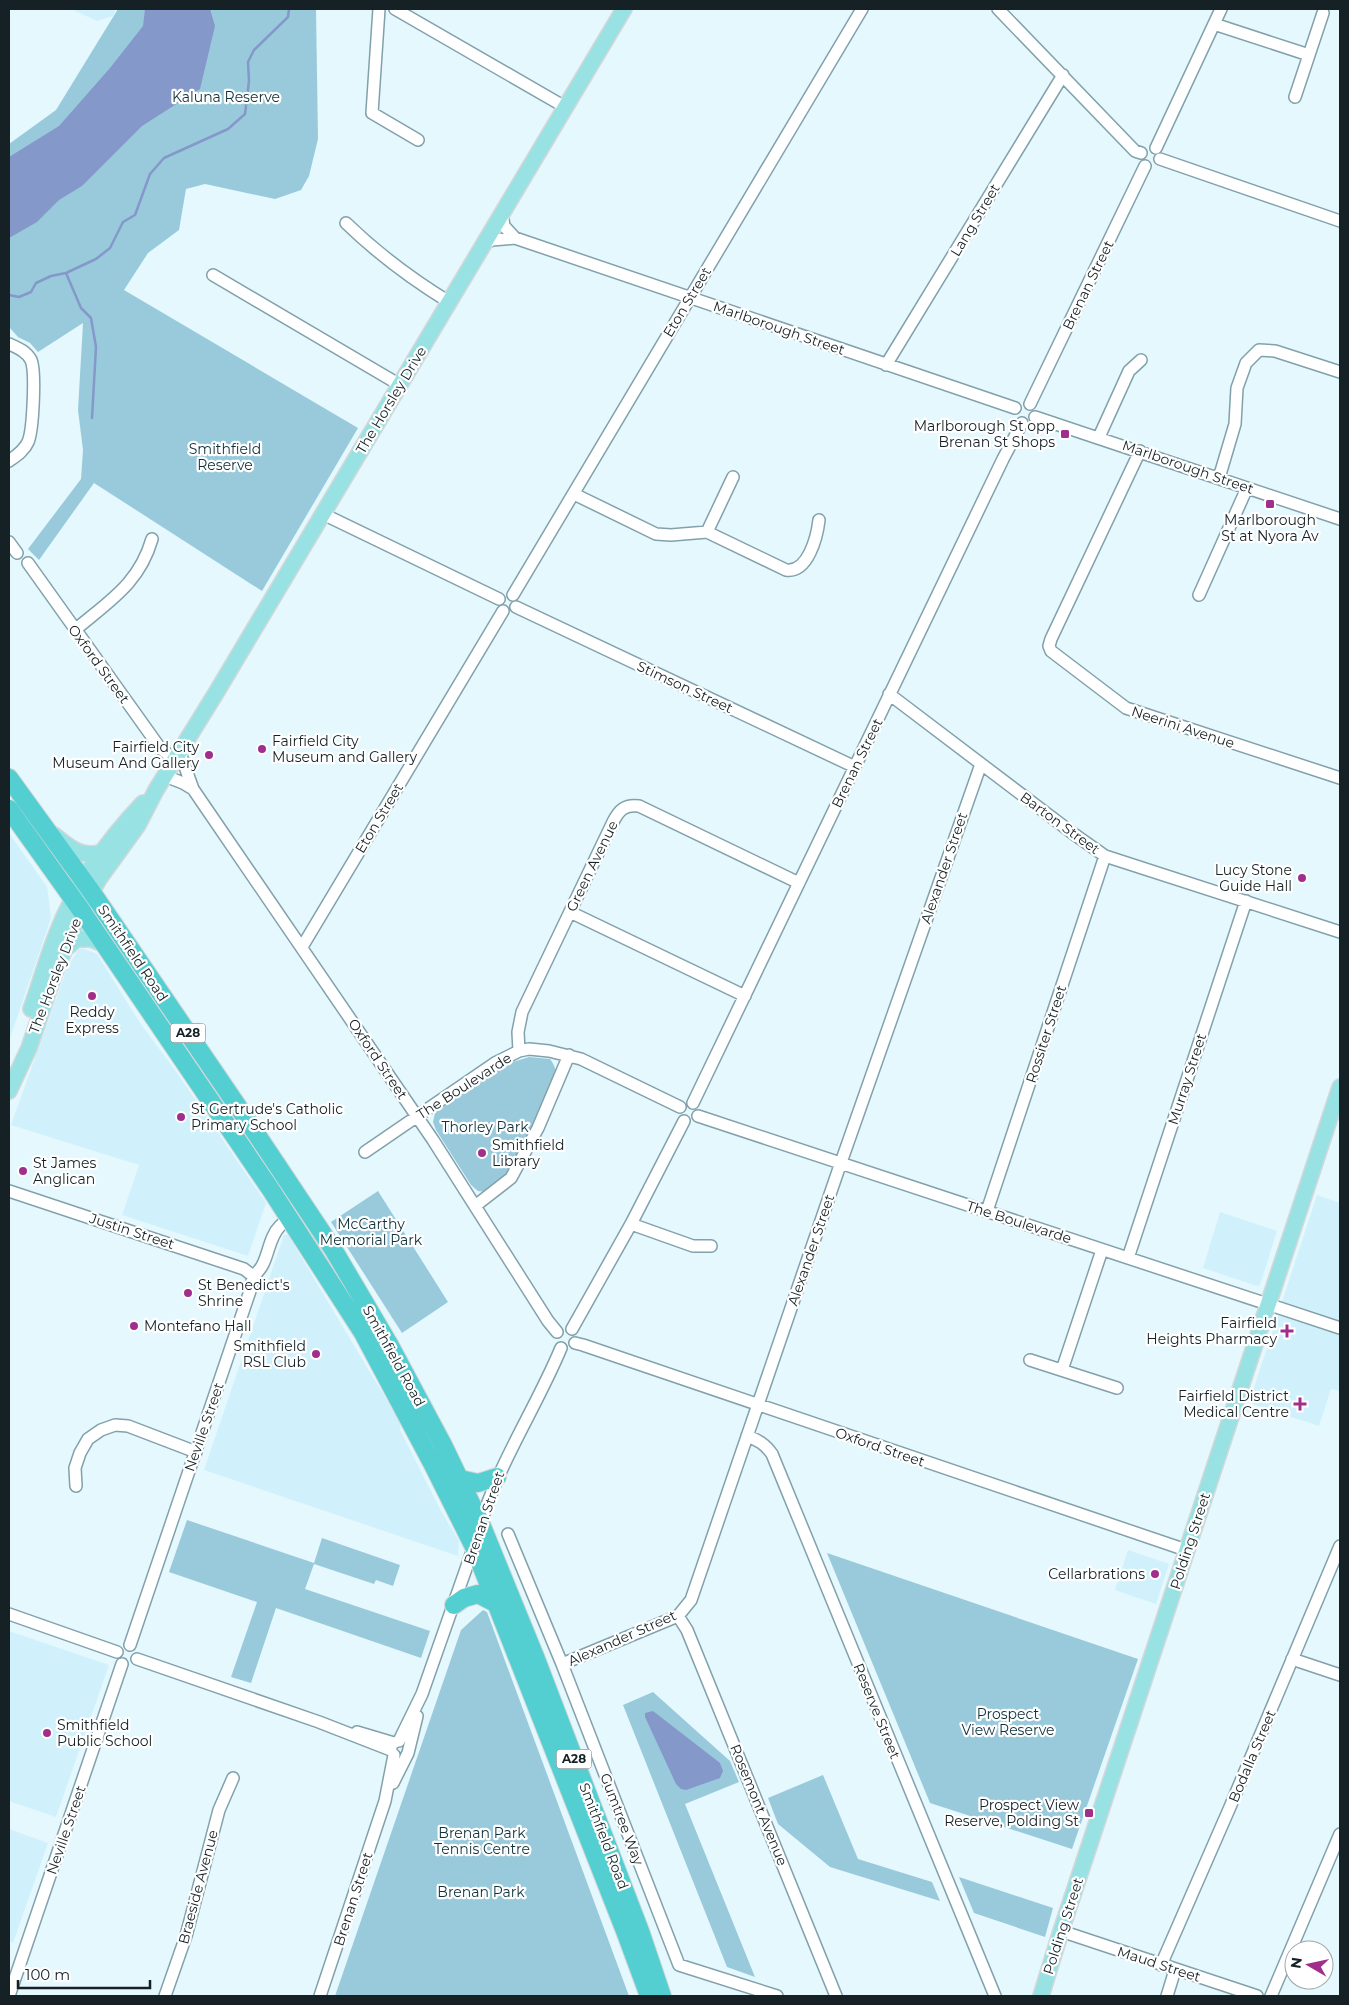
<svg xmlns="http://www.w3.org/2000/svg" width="1349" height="2005" viewBox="0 0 1349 2005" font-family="Montserrat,sans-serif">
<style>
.built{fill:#d0f1fc}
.green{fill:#99cadb}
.water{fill:#8498c9}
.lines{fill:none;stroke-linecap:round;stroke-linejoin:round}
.stream{stroke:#8498c9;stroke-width:2.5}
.minor-casing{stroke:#82a1ab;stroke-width:14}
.major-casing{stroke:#d5d7d8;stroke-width:18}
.highway-casing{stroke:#d5d7d8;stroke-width:20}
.minor{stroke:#fff;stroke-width:11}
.major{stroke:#98e2e3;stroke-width:15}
.highway{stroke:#54cfd1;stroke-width:18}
.poi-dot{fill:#a02e8a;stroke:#fff;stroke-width:2}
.labels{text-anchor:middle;stroke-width:4.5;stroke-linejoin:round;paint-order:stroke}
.shield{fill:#fff;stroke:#5b6466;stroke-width:1}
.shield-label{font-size:12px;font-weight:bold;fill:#152125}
.park-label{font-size:14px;fill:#0e313a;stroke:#fff}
.street-label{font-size:14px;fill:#152125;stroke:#fff}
.poi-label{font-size:14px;fill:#152125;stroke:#fff;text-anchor:end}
</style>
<rect width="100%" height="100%" fill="#e4f8fe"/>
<!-- built -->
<path class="built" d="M71,9H116L113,16L97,21Z
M9,833L47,887L51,918L9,1041Z
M82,948L97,954L140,1023L175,1070L266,1203L248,1256L122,1215L139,1165L11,1125L67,968L78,950Z
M1317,1195L1340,1203V1391L1331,1389L1319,1426L1249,1403Z
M1220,1212L1277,1231L1260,1285L1257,1286L1203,1268Z
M284,1235H288L401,1424L400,1430L441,1511L459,1541L458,1556L204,1470Z
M1128,1550L1169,1564L1156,1604L1115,1590Z
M9,1631L109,1665L56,1817L9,1801Z
M9,1829L48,1843L13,1943L9,1941Z"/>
<!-- green -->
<path class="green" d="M118,9H316L318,139L309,176L301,190L275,199L205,184L186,189L179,230L148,253L124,290L358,428L262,591L94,483L39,560L28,549L81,479L83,450L78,410L83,323L38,352L30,343L18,337L9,327V144L56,110Z
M529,1057L550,1059C558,1069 556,1076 552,1088L507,1175L485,1192L478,1191L471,1185L436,1130L433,1122L435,1113L500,1066Z
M378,1191L448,1302L402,1333L331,1222Z
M187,1520L314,1563L322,1538L400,1565L393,1586L376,1580L374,1584L314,1564L305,1589L430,1631L421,1658L276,1608L251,1683L231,1677L257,1602L169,1572Z
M827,1553L1138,1659L1072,1849L930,1803Z
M483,1610L487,1612L629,1996H335L461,1630Z
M653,1692L730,1761L739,1782L685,1804L755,1977L727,1967L623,1705Z
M823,1775L858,1859L932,1882L940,1901L830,1867L778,1824L768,1798Z
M959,1877L1053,1908L1045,1937L974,1913Z"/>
<!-- water -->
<path class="water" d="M145,9H210L215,26L200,89L142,126L82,186L59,200L37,222L9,238V157L59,126L110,68L143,26Z
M653,1711L720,1763L723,1771L720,1778L686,1790L681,1789L676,1784L645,1717V1713Z"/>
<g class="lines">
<!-- stream -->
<path class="stream" d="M66,273L81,308L91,318L96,347L92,418
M9,295L19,297L31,292L36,283L51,276L66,273L96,259L110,248L123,222L135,215L150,174L164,158L228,129L245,114L249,81L248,62L254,50L288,17L289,9"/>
<defs>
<path id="minor" d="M379,9L372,113L418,140
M395,9L565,107
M998,9L1135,151L1141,153
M1214,24L1309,55
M1295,97L1323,13
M1156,148L1221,9
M1160,159L1340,221
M502,213L504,226L515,238
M346,223C379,255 410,278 449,302
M483,244L492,240L515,238L1015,408
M213,275L400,385
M9,344C18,348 26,351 31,360C36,371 33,431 28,442C24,451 16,456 9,461
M886,365L1063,75
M1030,404L1145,166
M1035,417L1340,519
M1099,437L1129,371L1141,360
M1140,451L1051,639L1049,646L1051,651L1126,708L1340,778
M1219,478L1235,424L1237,388L1246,363L1259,350L1275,351L1340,372
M574,494L656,534L671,535L707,532L786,570C808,573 817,537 819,520
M323,514L499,599
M707,532L733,477
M9,542L17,553
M28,563L160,748L175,760
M513,595L862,9
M1199,595L1247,488
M516,607L855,767
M75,630C109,601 139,584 152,539
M889,694L1071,832L1105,856L1340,932
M180,753L193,789L433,1140L548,1321L557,1332
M165,776L183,783L193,789
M570,912L745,996
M302,947L503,611
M519,1051L518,1032L522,1012L613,822C619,810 625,804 639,806L799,883
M693,1103L1003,459L1022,423
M698,1116L1340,1328
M365,1152L495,1063L519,1051L529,1049L549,1051L581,1059L680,1107
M9,1191L244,1269L253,1276
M475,1206L511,1178L538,1128L569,1055
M987,1211L1105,856
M631,1224L693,1246H711
M1128,1258L1246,901
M253,1276C270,1264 266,1240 280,1226C283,1223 287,1221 290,1218
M572,1329L631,1224L684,1121
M575,1343L583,1345L1186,1550
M1030,1360L1117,1388
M1062,1370L1102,1250
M747,1436C758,1440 765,1444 772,1454L995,1996
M76,1486L75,1468L80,1453L88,1439L101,1430L115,1425L128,1426L196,1452
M480,1526C499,1462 536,1408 561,1348
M508,1534L562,1664L679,1965L777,1996
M9,1614L117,1652
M678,1616L687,1630L836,1996
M130,1645L250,1291L253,1276
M137,1659L319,1722L391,1750
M1292,1659L1340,1675
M562,1664L678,1616L691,1600L838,1171L981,764
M357,1732L394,1743
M399,1741L422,1694L474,1546
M393,1783L408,1753L417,1716
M1061,1931L1257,1996
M1161,1965L1230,1807L1340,1546
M9,1996L122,1664
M165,1996L186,1936L219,1810L233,1778
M320,1996L385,1801L394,1755
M1167,1996L1175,1970
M1271,1996L1340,1834"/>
<path id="major" d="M54,835C69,847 82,859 102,852
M64,950L77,939H91L104,944
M31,1009C40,984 47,958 57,933C76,884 107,841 143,803
M9,1091L29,1048L54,975L81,910L99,879L138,825L156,790L216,693L624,9
M1041,1996L1061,1931L1340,1087"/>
<path id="highway" d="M9,778L91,891L247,1120L333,1249L389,1344L443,1445L481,1524L536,1659L640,1931L662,1996
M9,809L81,910L271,1190L363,1333L432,1463L474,1547L625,1931L649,1996
M460,1479L478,1483L497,1477
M454,1605L464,1598L478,1594L497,1604"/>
</defs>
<!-- minor casing -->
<use href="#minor" class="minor-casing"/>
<!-- major casing -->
<use href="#major" class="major-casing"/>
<!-- highway casing -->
<use href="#highway" class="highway-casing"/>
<!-- minor -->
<use href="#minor" class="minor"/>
<!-- major -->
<use href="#major" class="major"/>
<!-- highway -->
<use href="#highway" class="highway"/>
</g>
<!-- markers -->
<g class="poi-dot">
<rect x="1060" y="429" width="10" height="10" rx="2.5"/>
<rect x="1265" y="499" width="10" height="10" rx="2.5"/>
<circle cx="262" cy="749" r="5"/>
<circle cx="209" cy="755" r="5"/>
<circle cx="1302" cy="878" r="5"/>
<circle cx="92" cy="996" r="5"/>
<circle cx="181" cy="1117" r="5"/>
<circle cx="482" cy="1153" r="5"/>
<circle cx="23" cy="1171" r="5"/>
<circle cx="188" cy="1293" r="5"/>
<circle cx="134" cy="1326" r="5"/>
<path d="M1284.5 1323.5h5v5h5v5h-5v5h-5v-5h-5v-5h5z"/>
<circle cx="316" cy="1354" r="5"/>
<path d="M1297.5 1396.5h5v5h5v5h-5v5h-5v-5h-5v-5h5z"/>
<circle cx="1155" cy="1574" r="5"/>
<circle cx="47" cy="1733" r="5"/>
<rect x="1084" y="1808" width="10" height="10" rx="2.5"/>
</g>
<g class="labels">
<!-- shield labels -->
<g class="shield">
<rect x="170.5" y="1023.5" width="35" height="19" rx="4"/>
<rect x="556.5" y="1749.5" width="35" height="19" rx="4"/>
</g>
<g class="shield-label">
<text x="188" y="1037">A28</text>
<text x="574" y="1763">A28</text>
</g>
<!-- park labels -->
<g class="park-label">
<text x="226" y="102">Kaluna Reserve</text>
<text x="225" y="454">Smithfield<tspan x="225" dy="16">Reserve</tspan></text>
<text x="485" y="1132">Thorley Park</text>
<text x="371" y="1229">McCarthy<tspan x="371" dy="16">Memorial Park</tspan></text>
<text x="1008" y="1719">Prospect<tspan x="1008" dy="16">View Reserve</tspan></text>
<text x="482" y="1838">Brenan Park<tspan x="482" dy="16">Tennis Centre</tspan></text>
<text x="481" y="1897">Brenan Park</text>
</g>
<!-- street labels -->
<g class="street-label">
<text transform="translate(975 220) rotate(-59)" y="5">Lang Street</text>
<text transform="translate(1088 285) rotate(-64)" y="5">Brenan Street</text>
<text transform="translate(687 302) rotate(-59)" y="5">Eton Street</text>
<text transform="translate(779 328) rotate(19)" y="5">Marlborough Street</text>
<text transform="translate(391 400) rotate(-59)" y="5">The Horsley Drive</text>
<text transform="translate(1188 467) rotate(19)" y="5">Marlborough Street</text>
<text transform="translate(99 664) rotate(54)" y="5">Oxford Street</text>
<text transform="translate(685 687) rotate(25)" y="5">Stimson Street</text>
<text transform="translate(1183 727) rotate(18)" y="5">Neerini Avenue</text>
<text transform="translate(857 763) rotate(-64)" y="5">Brenan Street</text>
<text transform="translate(379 818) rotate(-59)" y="5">Eton Street</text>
<text transform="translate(1060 823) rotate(36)" y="5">Barton Street</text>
<text transform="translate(592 866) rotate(-64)" y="5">Green Avenue</text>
<text transform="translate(944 868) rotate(-71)" y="5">Alexander Street</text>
<text transform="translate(133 953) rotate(56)" y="5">Smithfield Road</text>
<text transform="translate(55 976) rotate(-69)" y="5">The Horsley Drive</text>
<text transform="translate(1046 1034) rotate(-72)" y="5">Rossiter Street</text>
<text transform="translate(378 1059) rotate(56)" y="5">Oxford Street</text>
<text transform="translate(1187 1079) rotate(-72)" y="5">Murray Street</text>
<text transform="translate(464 1086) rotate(-33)" y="5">The Boulevarde</text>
<text transform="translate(1019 1222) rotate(18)" y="5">The Boulevarde</text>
<text transform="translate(132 1231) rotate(18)" y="5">Justin Street</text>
<text transform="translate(811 1250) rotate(-71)" y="5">Alexander Street</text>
<text transform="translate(394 1356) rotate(61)" y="5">Smithfield Road</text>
<text transform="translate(204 1427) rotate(-71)" y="5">Neville Street</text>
<text transform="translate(880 1447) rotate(19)" y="5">Oxford Street</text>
<text transform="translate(484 1518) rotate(-71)" y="5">Brenan Street</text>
<text transform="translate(1190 1541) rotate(-72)" y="5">Polding Street</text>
<text transform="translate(622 1638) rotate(-24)" y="5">Alexander Street</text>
<text transform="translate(877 1711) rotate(68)" y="5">Reserve Street</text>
<text transform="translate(1252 1756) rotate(-67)" y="5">Bodalla Street</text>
<text transform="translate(759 1805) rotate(68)" y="5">Rosemont Avenue</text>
<text transform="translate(622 1819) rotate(69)" y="5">Gumtree Way</text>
<text transform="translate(66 1830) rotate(-71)" y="5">Neville Street</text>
<text transform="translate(604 1836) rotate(69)" y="5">Smithfield Road</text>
<text transform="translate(198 1887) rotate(-75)" y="5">Braeside Avenue</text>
<text transform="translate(353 1899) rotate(-72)" y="5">Brenan Street</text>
<text transform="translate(1063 1926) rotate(-72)" y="5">Polding Street</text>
<text transform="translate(1159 1964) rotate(18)" y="5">Maud Street</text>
</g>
<!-- poi labels -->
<g class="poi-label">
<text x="1055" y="431">Marlborough St opp<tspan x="1055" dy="16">Brenan St Shops</tspan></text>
<text x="1270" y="525" text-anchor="middle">Marlborough<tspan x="1270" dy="16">St at Nyora Av</tspan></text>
<text x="272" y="746" text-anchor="start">Fairfield City<tspan x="272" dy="16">Museum and Gallery</tspan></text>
<text x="199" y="752">Fairfield City<tspan x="199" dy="16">Museum And Gallery</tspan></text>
<text x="1292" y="875">Lucy Stone<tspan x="1292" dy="16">Guide Hall</tspan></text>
<text x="92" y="1017" text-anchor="middle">Reddy<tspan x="92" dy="16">Express</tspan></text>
<text x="191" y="1114" text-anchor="start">St Gertrude's Catholic<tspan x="191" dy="16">Primary School</tspan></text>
<text x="492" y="1150" text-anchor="start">Smithfield<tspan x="492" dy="16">Library</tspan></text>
<text x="33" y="1168" text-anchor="start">St James<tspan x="33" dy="16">Anglican</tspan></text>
<text x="198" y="1290" text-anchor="start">St Benedict's<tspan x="198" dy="16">Shrine</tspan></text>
<text x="1277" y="1328">Fairfield<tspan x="1277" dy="16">Heights Pharmacy</tspan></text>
<text x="144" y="1331" text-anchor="start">Montefano Hall</text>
<text x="306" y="1351">Smithfield<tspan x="306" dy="16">RSL Club</tspan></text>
<text x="1289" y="1401">Fairfield District<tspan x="1289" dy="16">Medical Centre</tspan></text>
<text x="1145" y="1579">Cellarbrations</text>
<text x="57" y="1730" text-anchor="start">Smithfield<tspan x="57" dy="16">Public School</tspan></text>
<text x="1079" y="1810">Prospect View<tspan x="1079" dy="16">Reserve, Polding St</tspan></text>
</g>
</g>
<!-- border -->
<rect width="1349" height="2005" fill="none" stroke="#152125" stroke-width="20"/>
<!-- north arrow -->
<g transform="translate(1309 1965) rotate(279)"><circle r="24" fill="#ffffff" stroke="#a1a6a8"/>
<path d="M0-4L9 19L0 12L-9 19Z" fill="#a02e8a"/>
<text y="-8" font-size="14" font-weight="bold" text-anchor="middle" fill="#152125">N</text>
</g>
<!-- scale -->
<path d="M18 1980v8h132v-8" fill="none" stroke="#152125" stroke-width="2.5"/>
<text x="25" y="1980" font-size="15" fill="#152125" stroke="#ffffff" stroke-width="4" paint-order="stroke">100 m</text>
</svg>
